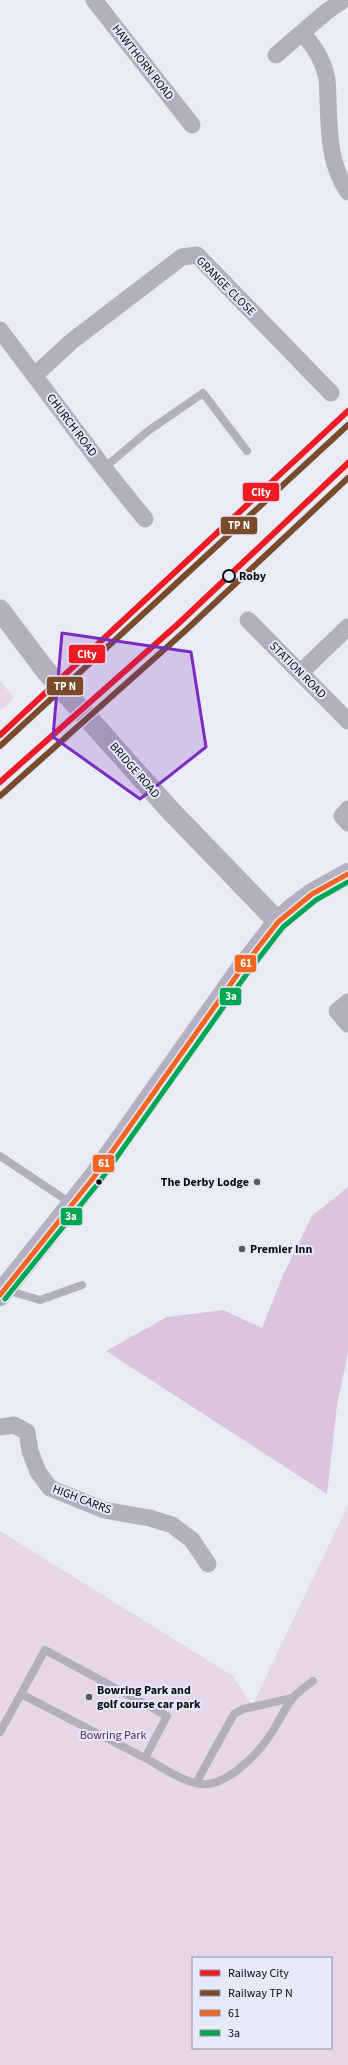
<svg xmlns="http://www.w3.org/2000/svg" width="348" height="2065" viewBox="0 0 348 2065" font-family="'Source Sans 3',sans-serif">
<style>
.green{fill:#e6d6e8;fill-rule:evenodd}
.forest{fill:#dac5dc}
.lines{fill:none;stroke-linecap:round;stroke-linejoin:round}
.service{stroke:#b3afbc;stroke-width:8}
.minor{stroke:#b3afbc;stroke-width:17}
.tertiary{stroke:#b3afbc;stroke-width:21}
.primary{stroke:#b5b0bf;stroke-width:22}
.bus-1-casing{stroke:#e5e9f8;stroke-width:8}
.bus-2-casing{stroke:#e5e9f8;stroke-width:8}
.bus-1{stroke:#f26522;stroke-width:5}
.bus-2{stroke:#00a651;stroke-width:5}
.rail-1-casing{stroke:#e5e9f8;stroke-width:9}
.rail-2-casing{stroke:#e5e9f8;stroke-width:9}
.rail-1{stroke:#ed1c24;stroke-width:6}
.rail-2{stroke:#7a4b2a;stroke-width:6}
.marked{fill:#7b2cbf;fill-opacity:0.2;stroke:#7b2cbf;stroke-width:3;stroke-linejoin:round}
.stop-dot{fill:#e5e9f8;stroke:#0c0d12;stroke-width:2}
.bus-dot{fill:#0c0d12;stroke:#e5e9f8;stroke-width:1.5}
.poi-dot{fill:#595b61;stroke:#e5e9f8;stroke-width:1.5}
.labels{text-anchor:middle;stroke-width:4;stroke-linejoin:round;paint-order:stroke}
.street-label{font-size:12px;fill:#0c0d12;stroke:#e5e9f8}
.stop-label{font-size:12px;font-weight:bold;fill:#0c0d12;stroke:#e5e9f8;text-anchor:start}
.poi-label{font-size:12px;font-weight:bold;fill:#0c0d12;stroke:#e5e9f8;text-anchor:start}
.park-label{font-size:12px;fill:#5b2a58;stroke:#e5e9f8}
.line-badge{stroke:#e5e9f8;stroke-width:1.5}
.badge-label{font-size:11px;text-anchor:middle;font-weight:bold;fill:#fff}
</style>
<rect width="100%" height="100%" fill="#e9ecf4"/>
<!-- green -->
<path class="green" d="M0,681L14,698L0,711Z
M348,1505V2065H0V1531L233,1676L252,1706ZM193,1958H331V2048H193Z"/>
<!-- forest -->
<path class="forest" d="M348,1187V1353L337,1405L327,1494L106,1351L167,1317L223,1310L262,1328L283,1275L312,1216Z"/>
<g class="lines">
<!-- service -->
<path class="service" d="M104,468L148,431L203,393L247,451
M0,1156L72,1204
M6,1290L40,1300L82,1285
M0,1732L21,1694L145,1758L167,1716L45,1650L21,1694
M145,1758C162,1767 181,1781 200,1784C224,1788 256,1756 268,1738C277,1726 283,1711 292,1699C297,1692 306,1687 313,1681
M196,1783L234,1714L243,1709L292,1698"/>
<!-- minor -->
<path class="minor" d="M94,0L192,125
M302,33C315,47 323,60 327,79C330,117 325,159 348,192
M276,55L326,12L343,0
M0,330L104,468L145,519
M35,375L72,341L182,257L197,255L331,393
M248,620L348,721
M300,673L348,627
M348,809L342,816L348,823
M348,1002L337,1011L348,1024
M0,1427L14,1425L27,1432L30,1451L38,1472L50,1488L104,1510L150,1518L172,1525L192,1540L208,1564"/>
<!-- tertiary -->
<path class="tertiary" d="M0,610L46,671L169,809L278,922"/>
<!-- primary -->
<path class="primary" d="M0,1295L94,1177L240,971L278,922L292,909L312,894L348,874"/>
<defs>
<path id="bus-1" d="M0,1295L94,1177L240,971L278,922L312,894L348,874"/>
<path id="bus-2" d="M5,1299L100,1181L246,975L283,927L316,900L348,882"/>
</defs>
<!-- bus-1 casing -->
<use href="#bus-1" class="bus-1-casing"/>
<!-- bus-2 casing -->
<use href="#bus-2" class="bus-2-casing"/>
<!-- bus-1 -->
<use href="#bus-1" class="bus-1"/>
<!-- bus-2 -->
<use href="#bus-2" class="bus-2"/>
<defs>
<path id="rail-1" d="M0,735L348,411
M0,782L178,624L348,463"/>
<path id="rail-2" d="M0,746L348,425
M0,796L185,631L348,478"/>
</defs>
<!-- rail-1 casing -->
<use href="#rail-1" class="rail-1-casing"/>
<!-- rail-2 casing -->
<use href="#rail-2" class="rail-2-casing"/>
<!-- rail-1 -->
<use href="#rail-1" class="rail-1"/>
<!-- rail-2 -->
<use href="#rail-2" class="rail-2"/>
</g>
<!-- marked area -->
<path class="marked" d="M62,633L191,652L206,747L140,799L53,737Z"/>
<!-- markers -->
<circle class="stop-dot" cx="229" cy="576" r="6"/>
<circle class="bus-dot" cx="99" cy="1182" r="3.5"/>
<g class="poi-dot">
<circle cx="257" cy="1182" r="4"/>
<circle cx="242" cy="1249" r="4"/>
<circle cx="89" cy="1697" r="4"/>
</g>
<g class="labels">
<!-- street labels -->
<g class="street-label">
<text transform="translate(143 62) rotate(52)" y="4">HAWTHORN ROAD</text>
<text transform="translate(226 286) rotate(45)" y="4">GRANGE CLOSE</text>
<text transform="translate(72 425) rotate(53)" y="4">CHURCH ROAD</text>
<text transform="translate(298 670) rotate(45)" y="4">STATION ROAD</text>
<text transform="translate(135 770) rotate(49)" y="4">BRIDGE ROAD</text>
<text transform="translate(82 1499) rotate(21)" y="4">HIGH CARRS</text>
</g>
<!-- stop labels -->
<g class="stop-label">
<text x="239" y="580">Roby</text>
</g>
<!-- poi labels -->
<g class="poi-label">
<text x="249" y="1186" text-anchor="end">The Derby Lodge</text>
<text x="250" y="1253">Premier Inn</text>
<text x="97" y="1694">Bowring Park and<tspan x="97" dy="14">golf course car park</tspan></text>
</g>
<!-- park labels -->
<g class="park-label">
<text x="113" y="1739">Bowring Park</text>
</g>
</g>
<g class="line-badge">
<rect x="242" y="482" width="38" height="20" rx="4" fill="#ed1c24"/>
<rect x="220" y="516" width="38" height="19" rx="4" fill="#7a4b2a"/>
<rect x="68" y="644" width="38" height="20" rx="4" fill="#ed1c24"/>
<rect x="46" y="676" width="38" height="20" rx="4" fill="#7a4b2a"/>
<rect x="234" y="954" width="23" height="19" rx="4" fill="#f26522"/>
<rect x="219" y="987" width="23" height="19" rx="4" fill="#00a651"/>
<rect x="92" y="1154" width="23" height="19" rx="4" fill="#f26522"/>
<rect x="60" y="1207" width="23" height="19" rx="4" fill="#00a651"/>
</g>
<g class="badge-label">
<text x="261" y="496">City</text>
<text x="239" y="529">TP N</text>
<text x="87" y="658">City</text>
<text x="65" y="690">TP N</text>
<text x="246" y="967">61</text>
<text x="231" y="1000">3a</text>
<text x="104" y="1167">61</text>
<text x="71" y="1220">3a</text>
</g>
<!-- legend -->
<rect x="192" y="1957" width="140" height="92" fill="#e5e9f8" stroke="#8e919c"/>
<rect x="200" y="1970" width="20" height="6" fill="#ed1c24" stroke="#8e919c"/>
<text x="228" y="1977" font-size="12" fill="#0c0d12">Railway City</text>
<rect x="200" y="1990" width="20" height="6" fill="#7a4b2a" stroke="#8e919c"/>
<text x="228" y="1997" font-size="12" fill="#0c0d12">Railway TP N</text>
<rect x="200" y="2010" width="20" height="6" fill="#f26522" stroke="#8e919c"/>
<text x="228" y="2017" font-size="12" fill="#0c0d12">61</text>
<rect x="200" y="2030" width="20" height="6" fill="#00a651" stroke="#8e919c"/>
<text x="228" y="2037" font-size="12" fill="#0c0d12">3a</text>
</svg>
